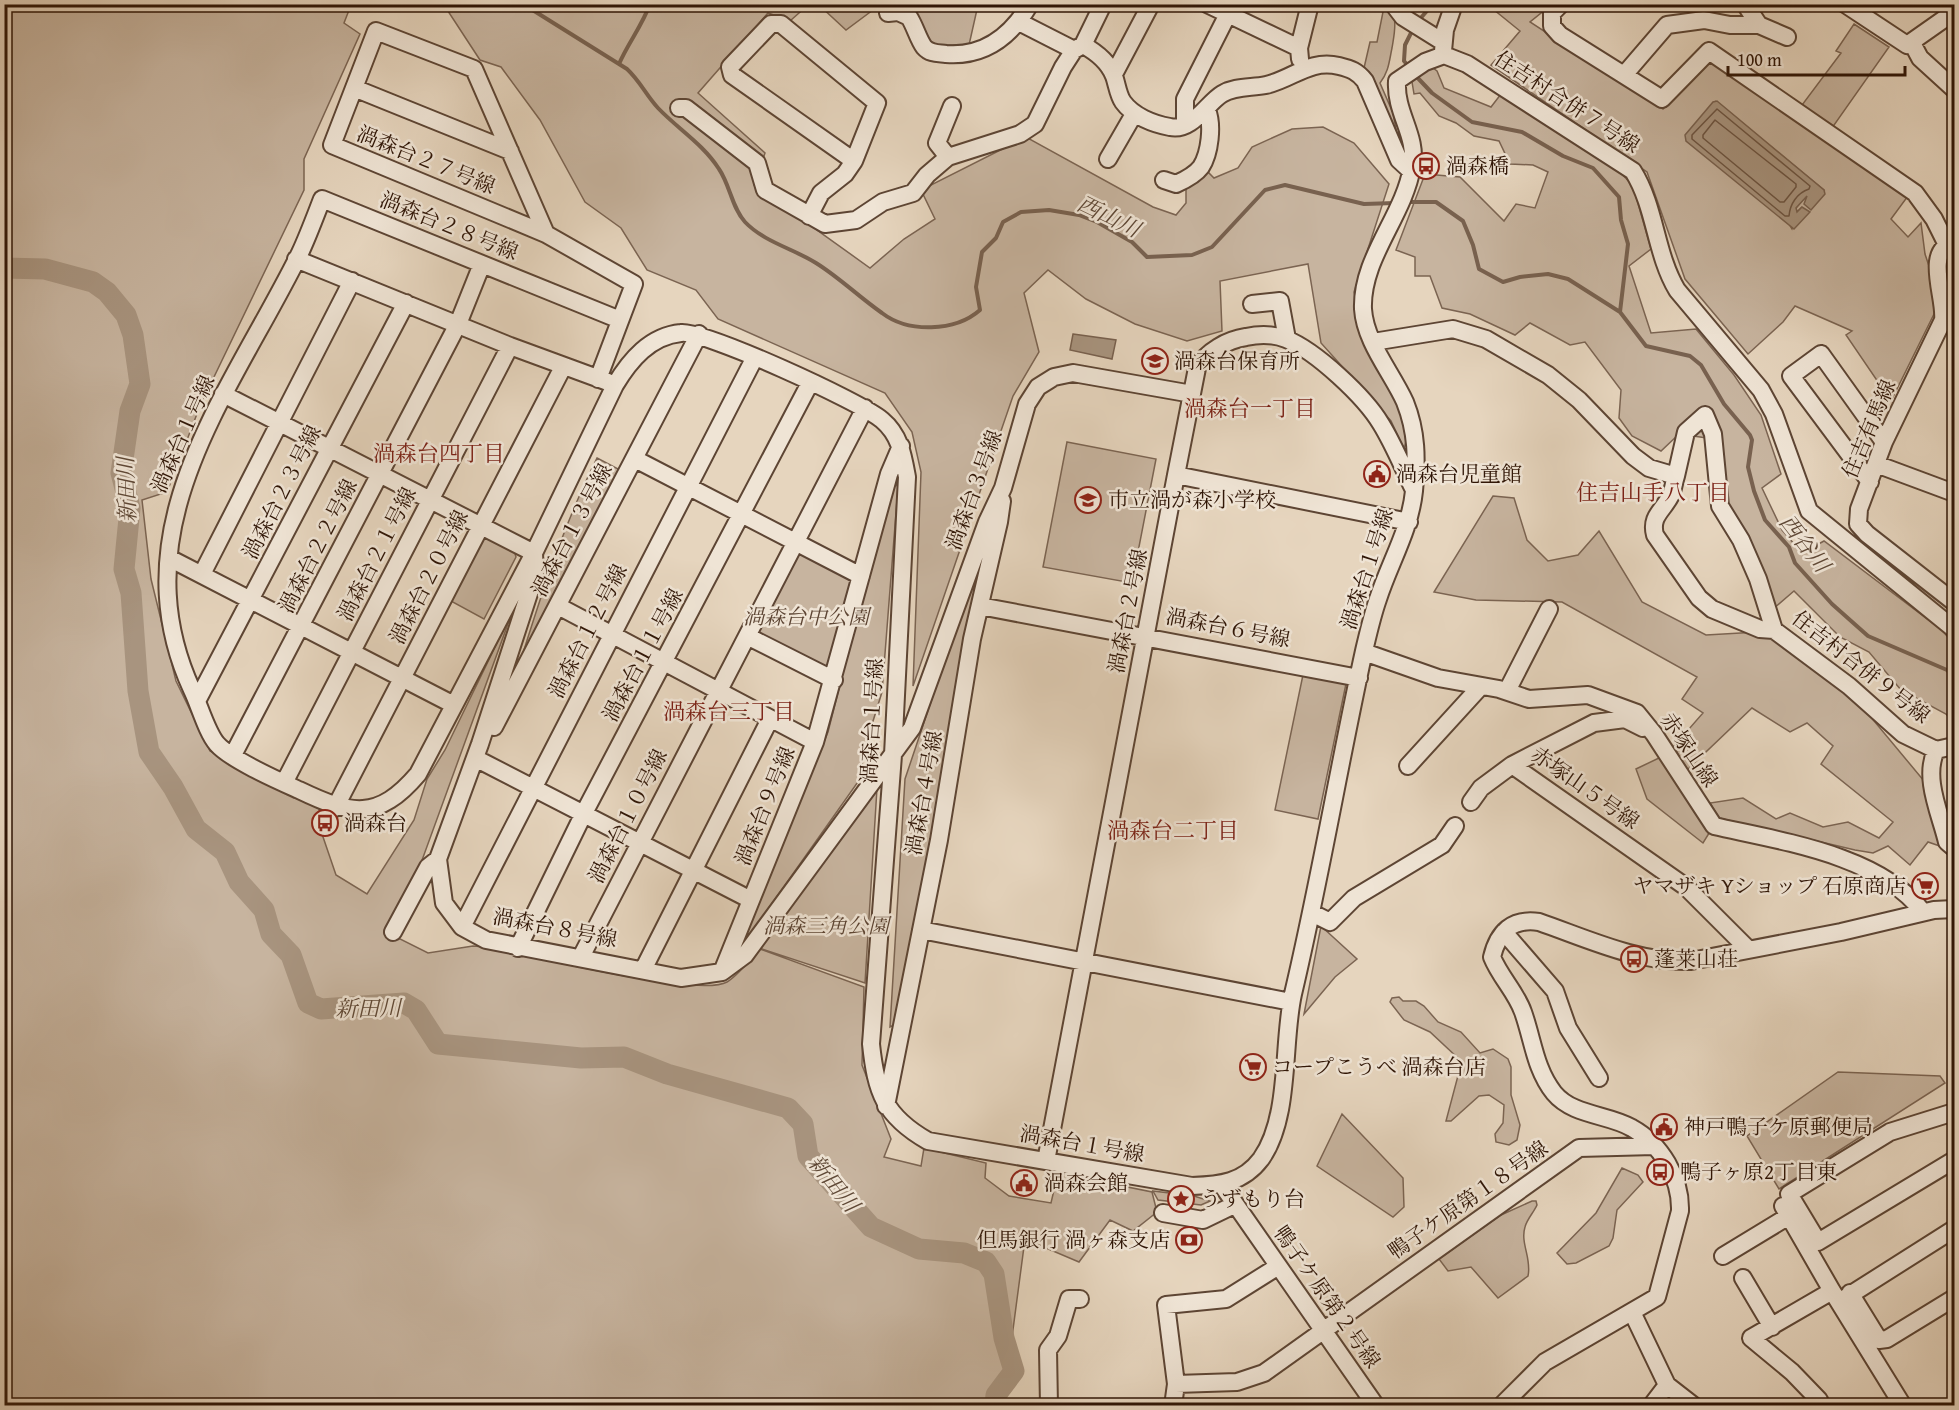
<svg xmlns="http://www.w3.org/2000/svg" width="1959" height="1410" viewBox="0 0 1959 1410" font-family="'Gentium Book Plus','Noto Serif JP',serif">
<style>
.green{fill:#c7b49f;stroke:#7b6452;stroke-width:1.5;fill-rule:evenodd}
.water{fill:#a8947f;stroke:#78614f;stroke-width:1.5}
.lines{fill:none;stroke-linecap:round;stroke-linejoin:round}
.shore{stroke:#6c5442;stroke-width:1.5}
.stream{stroke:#78614f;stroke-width:4}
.river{stroke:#a8947f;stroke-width:21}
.minor-casing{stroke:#5d4534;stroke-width:20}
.minor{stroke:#efe4d5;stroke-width:16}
.labels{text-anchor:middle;stroke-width:5;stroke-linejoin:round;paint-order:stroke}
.street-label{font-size:21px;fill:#2f1506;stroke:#efe4d5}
.poi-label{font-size:21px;fill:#2f1506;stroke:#efe4d5;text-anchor:start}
.park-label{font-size:21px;font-style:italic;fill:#5d4534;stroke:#efe4d5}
.water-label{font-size:22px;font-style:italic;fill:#5f4836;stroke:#efe4d5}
.neighbourhood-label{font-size:22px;fill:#7a1f14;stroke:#efe4d5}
</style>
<rect width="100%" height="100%" fill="#e6d5be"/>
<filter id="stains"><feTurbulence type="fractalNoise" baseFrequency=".00333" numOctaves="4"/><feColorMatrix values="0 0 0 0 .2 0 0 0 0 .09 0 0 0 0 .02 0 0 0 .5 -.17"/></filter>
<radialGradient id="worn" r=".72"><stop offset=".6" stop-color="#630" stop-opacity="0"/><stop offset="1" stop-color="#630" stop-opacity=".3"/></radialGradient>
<!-- green -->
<path class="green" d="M5,5H351L344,23L360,34L304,159V190L200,406L167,492L142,500L151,579L176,681L210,751L319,809L321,831L336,875L367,894L414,820L427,779L445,750L513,610L421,863L388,933L428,953L473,946L486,947C526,955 699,998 727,982C739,975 750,959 760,949L864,987L862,1065L891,1139L884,1157L921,1166L924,1148L986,1163L985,1178L1009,1196L1051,1203L1058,1173L1152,1192L1157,1212L1133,1231L1110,1220L1079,1262L1025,1239L1003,1405L5,1406Z
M444,5H808L790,21L768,13L698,93L765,153L754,185L870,268L904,239L935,219L921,190L1026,137L1153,207L1176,215L1186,203V183L1204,168L1214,178L1238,168L1252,147L1292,129L1323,127L1354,143L1389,184L1354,292L1361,325L1404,416L1408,434L1404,449L1391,421L1321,343L1308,264L1220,281L1222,331L1187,341L1135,324L1086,299L1048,270L1024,293L1039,352L1013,396L913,686L921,472L912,432L885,393L718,319L696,290L647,270L621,228L585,202L540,120L501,67L480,60Z
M819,5H978L969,45H932L913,12L877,7L846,30Z
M1373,5C1402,5 1395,29 1392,48C1389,62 1389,71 1380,83L1393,113L1397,135L1364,68L1370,42H1377L1383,12L1373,7Z
M1488,5H1551L1530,22L1663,109L1709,61L1908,196L1891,219L1908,237L1921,223L1925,254L1932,275L1931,287L1935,312L1891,401L1846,335L1852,331L1795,306L1783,322L1748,354L1685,279L1647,172L1491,65L1520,31ZM1715,101L1824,190L1809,198L1805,197L1796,208L1797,212L1802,207L1792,229Z
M1854,24L1889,47L1832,128L1802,105L1841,53L1836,51Z
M1433,68L1437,71L1444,88L1491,107L1501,94L1622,174L1633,186L1651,249L1629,266L1651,333L1696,329L1734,375L1761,415L1781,474L1762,488L1782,530L1802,553L1824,541L1943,631L1954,645V723L1946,714L1901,690L1869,652L1840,637L1794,591L1773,609L1752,544L1726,500L1707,438L1679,434L1661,451L1632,436L1619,418L1621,390L1585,342L1570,345L1530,323L1515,335L1470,314L1442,308L1430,276H1415V257L1396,250L1425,174L1460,177L1504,221L1516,204L1535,208L1548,172L1533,165L1510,164L1499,141L1474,136L1456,123L1439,116L1420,93L1414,94L1412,82L1408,80L1420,71Z
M1067,442L1156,459L1132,583L1043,567Z
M597,458L622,471L509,698C534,617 559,534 597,458Z
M892,479L898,487L882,692L865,747L860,779L749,936L744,938L828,732Z
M1493,496L1514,498L1527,540L1548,561L1578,555L1599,531L1642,602L1706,635L1758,632L1771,637L1850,692L1954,817V851L1928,842L1910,865L1888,846L1873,853L1855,850L1719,818L1710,803L1743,798L1776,819L1790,813L1823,827L1848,822L1879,838L1893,822L1821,764L1833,746L1807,723L1790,732L1752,708L1686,771L1674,746L1703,713L1682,699L1697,677L1562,602L1476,600L1434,592Z
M990,526L975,585L950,747L896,1024L890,1027L905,779Z
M486,536L514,550L516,557L484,619L449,600L481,539Z
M797,549L856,579L831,672L754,634Z
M1304,670L1347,679L1318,819L1275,810Z
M1661,757L1695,813L1711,830L1703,843L1647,799L1636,769Z
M877,788L865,983L759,948Z
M1321,926L1357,959L1335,977L1304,1014Z
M1399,997L1403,1001H1416L1424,1006L1438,1022L1461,1032L1480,1053L1493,1049L1508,1059L1511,1067V1095L1520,1125L1517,1140L1509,1145L1496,1142L1495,1134L1503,1123L1504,1105L1489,1095L1479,1096L1451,1121H1446L1459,1072V1059L1430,1032L1404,1020L1390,1002L1392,998Z
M1838,1072L1940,1076L1945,1083L1779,1189L1747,1136Z
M1342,1114L1403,1178L1404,1207L1393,1217L1317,1166Z
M1622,1168L1638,1175L1643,1182L1617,1210L1613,1238L1609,1246L1576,1263L1567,1264L1557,1253L1596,1213Z
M1153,1191L1194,1196L1210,1201L1201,1205L1158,1200Z
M1532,1201H1536L1537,1205C1534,1212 1527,1219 1525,1227C1520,1243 1532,1259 1528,1276L1498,1298L1471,1267L1448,1271L1439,1259L1501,1215Z"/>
<!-- water -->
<path class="water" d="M1717,101L1824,190L1825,194L1811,210L1804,204L1807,196L1796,208L1797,212L1802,207L1810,212L1794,229L1686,141L1685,135L1713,102Z
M1073,334L1116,340L1112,359L1070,350Z"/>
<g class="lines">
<!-- shore -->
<path class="shore" d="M1717,109L1810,186L1809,189C1797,193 1790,204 1789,216H1785L1692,139V135Z
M1715,120L1796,184V187L1784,202H1780L1703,138V135Z"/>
<!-- stream -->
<path class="stream" d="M523,4L627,69C640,81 646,95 658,108C678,129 703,144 719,169C730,185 732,208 745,222C764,242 794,249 816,263C840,278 859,297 882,313C908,333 955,332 980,310L976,287L982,252L996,238L1003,222L1021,212L1049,210L1079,215L1097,222L1132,242L1147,257L1192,255L1212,247L1265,190L1285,185L1364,204L1395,203
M1419,20L1433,4
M619,64C628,43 642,26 650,4
M1410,68L1404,61L1405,45L1413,29
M1414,74L1432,93L1472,122L1522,132L1563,156L1593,168L1619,197L1621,220L1628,244L1620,312
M1405,202H1436L1463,221L1473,245L1479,269L1503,282L1520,277L1548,274L1568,279L1620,312L1646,346L1690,356L1701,365L1724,404L1750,435L1752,440L1748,467L1754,491L1765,520L1789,547L1795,563L1832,604L1868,636L1947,670L1954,678"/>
<!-- river -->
<path class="river" d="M4,268L45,269L93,282L107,292L126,315L133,335L140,384L130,411L121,473L130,508L124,569L131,593L138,691L149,752L173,787L196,829L225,852L239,882L264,910L271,934L291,955L308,1003L321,1009L404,1003L416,1010L438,1044L581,1058L624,1057L667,1074L788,1108L803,1124L808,1156L871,1227L919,1249L964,1253L986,1262L994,1274L1004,1338L1014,1371L996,1395L995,1406"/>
<defs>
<path id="minor" d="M1207,4L1299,48
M1393,4L1403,17L1443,42
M1561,4L1552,13V26L1560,35L1662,99L1709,51L1915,193L1934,219L1947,245
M1745,4L1759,25
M1845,4L1907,45L1954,12
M888,13L898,12L909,17C915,26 918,39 924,47C930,54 938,53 946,54C984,57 1011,36 1030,4
M1019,22L1074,50
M771,24H781L877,103L854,161L732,75L730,67Z
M1912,43L1920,58L1954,89
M1083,45L1103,4
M1443,51L1445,30L1454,4
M1444,55L1467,64L1633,171C1656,208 1655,253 1677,290L1761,390L1774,414L1809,511L1954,629
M1300,59L1299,48L1310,4
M1114,74L1151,4
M1624,75L1667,25L1704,20L1730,25H1759L1787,37
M354,88L510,151
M679,108H686L757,163L765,190L825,224L856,220L883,202L913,193L927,175L948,157L1020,134L1035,124L1063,67L1074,50L1083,45C1096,52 1108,61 1114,76C1117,84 1118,95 1123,102C1133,116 1153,124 1170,127C1192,132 1207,103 1222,94C1235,86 1251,88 1266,85C1293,79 1309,59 1339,66C1351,69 1357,71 1365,81L1399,160L1412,172
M1185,124V99L1233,4
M948,157L937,143L952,106
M1108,159L1134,114
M1164,180L1176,184C1185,180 1195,175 1201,167C1210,153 1213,125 1207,110
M809,216L821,193L845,174L854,161
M546,234L332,145L376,31L474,69L546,234L634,284L598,379
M1954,243C1923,250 1946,298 1943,320L1884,442L1859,509L1858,524L1867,534L1954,602
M296,259L510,346L608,382
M1252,304L1280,301L1287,339
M620,320L322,199C315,217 308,236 300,253C231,393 117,527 192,690C199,704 207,733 217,744C231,760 279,781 299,790C351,815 378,821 418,774L534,553L615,385C630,360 650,336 681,333C704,330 861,402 882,420C900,435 903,455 907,477L893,755L871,1044C876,1092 884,1116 928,1141L1192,1186C1220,1185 1243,1183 1261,1159C1291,1117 1282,1043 1293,994C1320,880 1339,765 1364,651C1368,634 1372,616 1378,599C1390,562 1410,530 1414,491C1417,459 1417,432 1405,402C1392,373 1365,342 1363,309C1361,258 1404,216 1412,167C1418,135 1395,114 1397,81L1425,62L1444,55
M1373,342L1453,329L1486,339L1548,375L1579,400L1633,456L1649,468L1676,476L1686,432L1705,415L1713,434L1720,506L1741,540L1758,579L1774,630L1849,686L1903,734L1936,750L1954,746
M223,394L534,553L535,575L480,744L438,859L444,903L462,927L486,940L681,978L722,972L745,955L912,728L987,522L1003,488L1027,404L1038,387L1054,377L1073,373L1192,394
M635,459L861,576
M1876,464L1954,493
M1176,475L1409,522
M1676,476C1674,482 1673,490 1671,495C1663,511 1650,516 1655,535L1699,598L1712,609L1760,629L1774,630
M1870,482L1791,376L1821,354L1884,442
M169,558L454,705
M202,574L352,281
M558,606L815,742
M980,606L1359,678
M747,636L834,680
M1364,652L1438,678L1499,689L1529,699L1588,695L1637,713L1654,734L1714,826C1780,841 1880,855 1923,912
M1507,691L1549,609
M197,701L406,303
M494,727L699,334
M1643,728L1625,719L1594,723L1512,765L1686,887L1748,949
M1936,750C1923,778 1940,813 1947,842L1954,848
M233,755L458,324L482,264
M475,758L751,900
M1408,766L1481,686
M284,783L510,346
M1471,802L1481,788L1512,765
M335,808L563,367
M1312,913L1330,922L1354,898L1442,845L1455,826
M462,927L755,357
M921,930L1291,1002
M393,932L428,867L438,859
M1504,932L1555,991L1568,1028L1599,1078
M518,948L584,813L810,383
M581,957L865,408
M644,968L770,719
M722,972L815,742L889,474L901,446
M886,1106L939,840L972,639L999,522L1002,501
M1954,1112L1890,1132L1789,1194L1818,1242L1954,1160
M1046,1161L1176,475L1197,368C1207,351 1227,340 1246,337C1260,334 1273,334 1286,339C1316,351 1365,397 1381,424C1394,445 1403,468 1414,490
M1222,1185L1376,1406
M1783,1206L1832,1291L1903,1406
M1163,1213L1203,1220L1234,1205
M1723,1256L1789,1216
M1743,1278L1772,1327
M1850,1293L1879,1340L1887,1339L1954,1298
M1842,1300L1954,1229
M1632,1312L1667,1385L1694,1406
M1176,1384L1237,1382L1264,1373L1579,1148L1654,1146
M1049,1406L1048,1350L1058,1336L1069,1299H1080
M1173,1406L1176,1384L1166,1305L1226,1299L1277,1267
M1501,1406L1545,1362L1657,1297L1680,1211C1681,1178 1661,1144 1632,1128C1608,1114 1573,1116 1554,1093C1535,1069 1533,1040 1523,1012C1516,992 1500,977 1492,957C1498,932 1512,918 1539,922C1588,939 1638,963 1691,961L1841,932L1934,910L1954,909
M1651,1406L1667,1385
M1812,1406L1819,1400L1792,1372L1751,1338L1832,1291"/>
</defs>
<!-- minor casing -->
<use href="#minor" class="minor-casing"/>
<!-- minor -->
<use href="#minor" class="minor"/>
</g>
<!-- icons -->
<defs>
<symbol id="bus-ring" viewBox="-11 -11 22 22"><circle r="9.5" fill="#efe4d5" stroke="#8f2418" stroke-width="1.5"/><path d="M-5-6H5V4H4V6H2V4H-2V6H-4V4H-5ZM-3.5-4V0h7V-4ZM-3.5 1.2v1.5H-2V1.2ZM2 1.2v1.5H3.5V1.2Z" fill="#8f2418"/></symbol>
<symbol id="school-ring" viewBox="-11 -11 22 22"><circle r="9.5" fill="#efe4d5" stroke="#8f2418" stroke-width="1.5"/><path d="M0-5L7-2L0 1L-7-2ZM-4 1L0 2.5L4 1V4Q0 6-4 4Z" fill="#8f2418"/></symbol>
<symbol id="civic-ring" viewBox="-11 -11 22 22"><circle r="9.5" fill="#efe4d5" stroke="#8f2418" stroke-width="1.5"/><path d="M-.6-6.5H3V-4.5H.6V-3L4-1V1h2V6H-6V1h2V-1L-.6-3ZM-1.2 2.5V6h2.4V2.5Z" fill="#8f2418"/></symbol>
<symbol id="supermarket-ring" viewBox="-11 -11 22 22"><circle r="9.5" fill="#efe4d5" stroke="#8f2418" stroke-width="1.5"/><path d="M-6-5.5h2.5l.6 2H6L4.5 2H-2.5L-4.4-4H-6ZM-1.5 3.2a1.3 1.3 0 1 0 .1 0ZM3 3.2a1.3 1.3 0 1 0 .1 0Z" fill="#8f2418"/></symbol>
<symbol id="sight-ring" viewBox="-11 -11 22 22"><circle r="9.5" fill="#efe4d5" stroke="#8f2418" stroke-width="1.5"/><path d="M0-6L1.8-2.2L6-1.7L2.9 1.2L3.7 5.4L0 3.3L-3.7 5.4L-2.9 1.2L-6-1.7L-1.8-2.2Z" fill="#8f2418"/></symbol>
<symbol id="bank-ring" viewBox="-11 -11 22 22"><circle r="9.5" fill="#efe4d5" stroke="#8f2418" stroke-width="1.5"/><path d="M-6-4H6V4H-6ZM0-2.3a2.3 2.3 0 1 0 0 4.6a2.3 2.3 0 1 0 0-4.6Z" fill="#8f2418"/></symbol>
</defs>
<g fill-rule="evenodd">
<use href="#bus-ring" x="1411" y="151" width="30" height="30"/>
<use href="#school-ring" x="1140" y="346" width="30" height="30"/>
<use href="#civic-ring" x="1362" y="459" width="30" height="30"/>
<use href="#school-ring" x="1073" y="485" width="30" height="30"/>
<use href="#bus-ring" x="310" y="808" width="30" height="30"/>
<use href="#supermarket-ring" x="1910" y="871" width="30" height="30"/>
<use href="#bus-ring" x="1619" y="944" width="30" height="30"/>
<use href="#supermarket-ring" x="1238" y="1052" width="30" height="30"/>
<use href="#civic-ring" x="1649" y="1112" width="30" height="30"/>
<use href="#bus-ring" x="1645" y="1157" width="30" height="30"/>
<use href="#civic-ring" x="1009" y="1168" width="30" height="30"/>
<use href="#sight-ring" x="1166" y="1184" width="30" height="30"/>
<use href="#bank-ring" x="1174" y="1225" width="30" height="30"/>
</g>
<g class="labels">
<!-- street labels -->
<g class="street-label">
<text transform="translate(1567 102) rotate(33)" y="7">住吉村合併７号線</text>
<text transform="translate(426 160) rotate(22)" y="7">渦森台２７号線</text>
<text transform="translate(449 226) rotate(22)" y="7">渦森台２８号線</text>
<text transform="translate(1869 429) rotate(-67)" y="7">住吉有馬線</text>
<text transform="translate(183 434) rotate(-66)" y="7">渦森台１号線</text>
<text transform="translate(974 490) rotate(-70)" y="7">渦森台３号線</text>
<text transform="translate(282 492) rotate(-63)" y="7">渦森台２３号線</text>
<text transform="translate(572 530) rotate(-62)" y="7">渦森台１３号線</text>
<text transform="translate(318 546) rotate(-63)" y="7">渦森台２２号線</text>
<text transform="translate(377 554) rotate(-63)" y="7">渦森台２１号線</text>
<text transform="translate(1367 569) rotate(-72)" y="7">渦森台１号線</text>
<text transform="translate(429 577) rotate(-63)" y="7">渦森台２０号線</text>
<text transform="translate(1128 611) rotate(-79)" y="7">渦森台２号線</text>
<text transform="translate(1228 628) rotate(11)" y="7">渦森台６号線</text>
<text transform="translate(588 631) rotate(-63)" y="7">渦森台１２号線</text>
<text transform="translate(643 655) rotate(-62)" y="7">渦森台１１号線</text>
<text transform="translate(1861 667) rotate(38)" y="7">住吉村合併９号線</text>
<text transform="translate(872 721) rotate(-87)" y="7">渦森台１号線</text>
<text transform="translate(1689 750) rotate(56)" y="7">赤塚山線</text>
<text transform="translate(1585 788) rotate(35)" y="7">赤塚山５号線</text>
<text transform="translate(924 793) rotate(-80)" y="7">渦森台４号線</text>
<text transform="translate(765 806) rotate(-68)" y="7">渦森台９号線</text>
<text transform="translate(628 816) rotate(-63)" y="7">渦森台１０号線</text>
<text transform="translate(555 928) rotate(11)" y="7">渦森台８号線</text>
<text transform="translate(1082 1144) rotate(10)" y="7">渦森台１号線</text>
<text transform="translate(1468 1200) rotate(-35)" y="7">鴨子ケ原第１８号線</text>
<text transform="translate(1327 1297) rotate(55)" y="7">鴨子ケ原第２号線</text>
</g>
<!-- poi labels -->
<g class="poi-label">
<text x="1446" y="173">渦森橋</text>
<text x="1174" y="368">渦森台保育所</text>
<text x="1396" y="481">渦森台児童館</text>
<text x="1108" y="507">市立渦が森小学校</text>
<text x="344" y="830">渦森台</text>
<text x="1906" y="893" text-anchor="end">ヤマザキ Yショップ 石原商店</text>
<text x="1654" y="966">蓬莱山荘</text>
<text x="1272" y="1074">コープこうべ 渦森台店</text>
<text x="1684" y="1134">神戸鴨子ケ原郵便局</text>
<text x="1680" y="1179">鴨子ヶ原2丁目東</text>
<text x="1044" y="1190">渦森会館</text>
<text x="1200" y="1206">うずもり台</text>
<text x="1170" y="1247" text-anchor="end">但馬銀行 渦ヶ森支店</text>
</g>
<!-- park labels -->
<g class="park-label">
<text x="806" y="624">渦森台中公園</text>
<text x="826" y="933">渦森三角公園</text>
</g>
<!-- water labels -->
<g class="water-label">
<text transform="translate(1109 216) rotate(26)" y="8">西山川</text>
<text transform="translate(126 490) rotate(-92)" y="8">新田川</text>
<text transform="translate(1805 543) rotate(52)" y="8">西谷川</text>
<text transform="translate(368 1008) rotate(-1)" y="8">新田川</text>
<text transform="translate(834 1183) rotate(51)" y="8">新田川</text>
</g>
<!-- neighbourhood labels -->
<g class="neighbourhood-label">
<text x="1250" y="416">渦森台一丁目</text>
<text x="439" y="461">渦森台四丁目</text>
<text x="1653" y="500">住吉山手八丁目</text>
<text x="729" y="719">渦森台三丁目</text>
<text x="1173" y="838">渦森台二丁目</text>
</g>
</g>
<!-- margin -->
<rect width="1959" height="1410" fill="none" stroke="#e6d5be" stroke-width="24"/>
<rect x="6" y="6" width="1947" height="1398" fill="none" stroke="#2f1506" stroke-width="3"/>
<rect x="12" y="12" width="1935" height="1386" fill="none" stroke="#2f1506" stroke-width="1.5"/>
<!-- scale -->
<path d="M1728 66v9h177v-9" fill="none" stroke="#2f1506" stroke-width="3"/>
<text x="1737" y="66" font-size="18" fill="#2f1506" stroke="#efe4d5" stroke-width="4.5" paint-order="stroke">100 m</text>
<rect width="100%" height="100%" filter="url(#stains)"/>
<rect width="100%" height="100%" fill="url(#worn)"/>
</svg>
